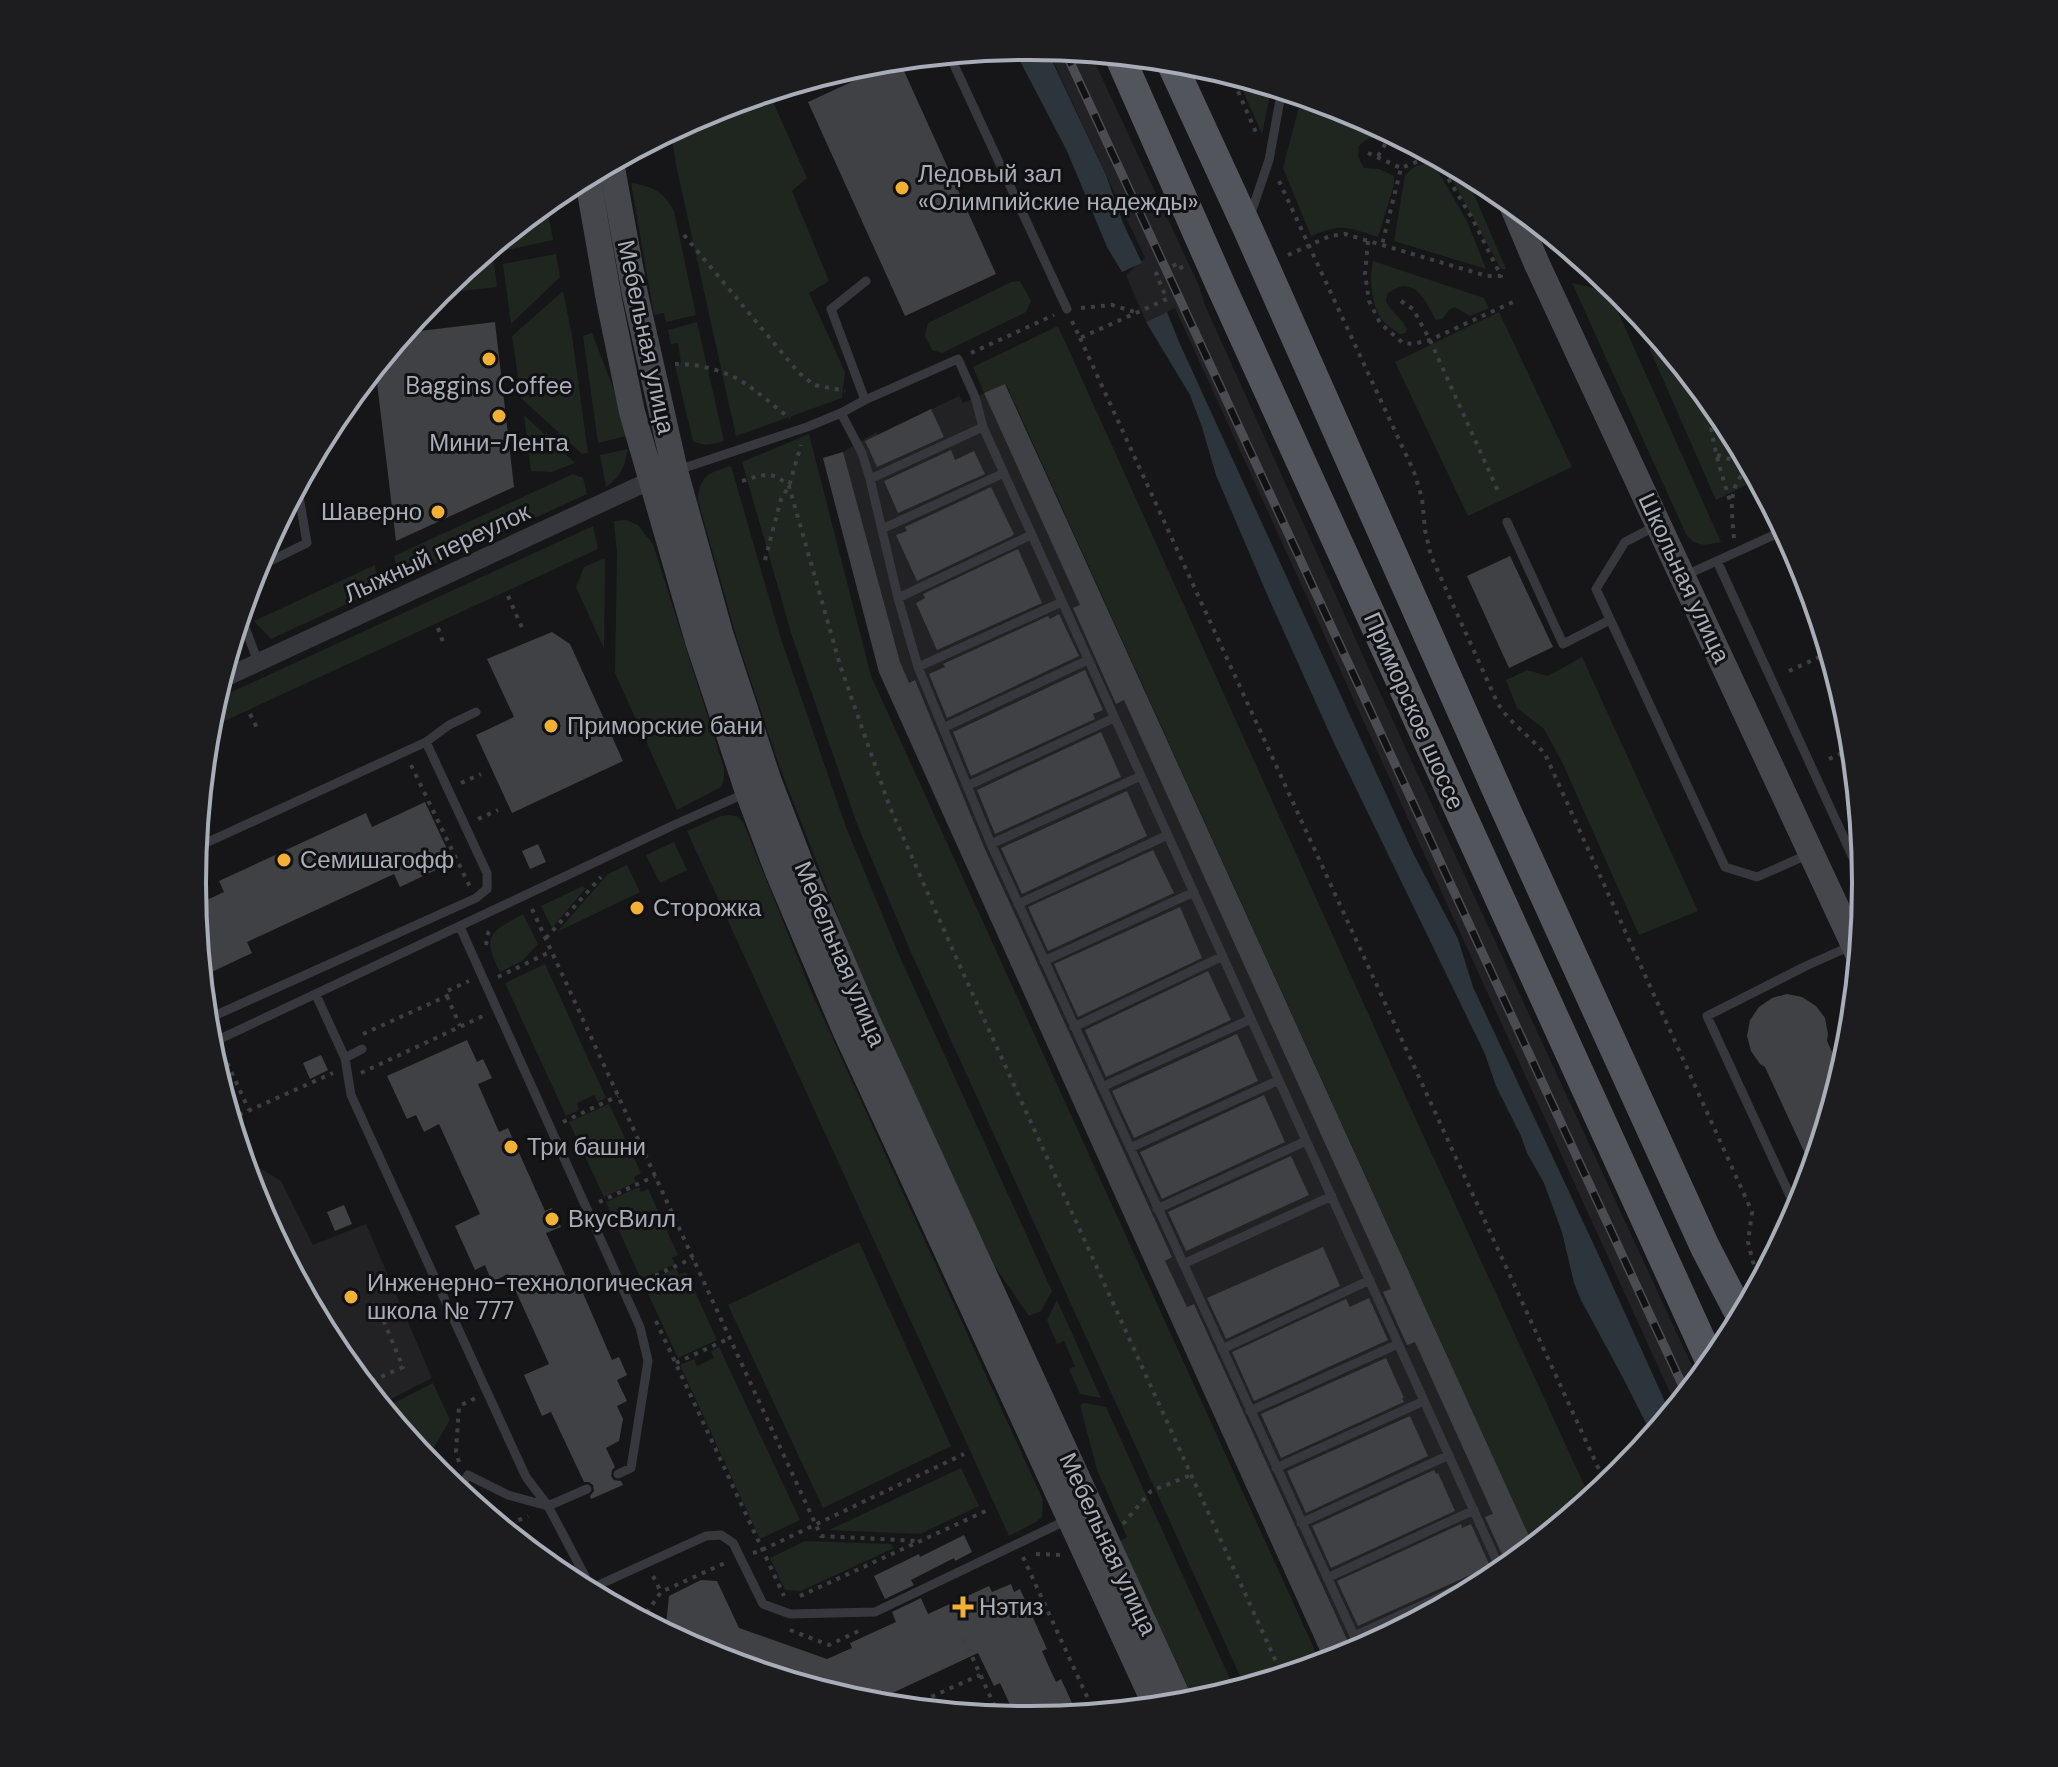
<svg xmlns="http://www.w3.org/2000/svg" width="2058" height="1767" viewBox="0 0 2058 1767" font-family="'DM Sans',sans-serif">
<style>
.built{fill:#222225}
.green{fill:#1e261f}
.water{fill:#2c353c}
.building{fill:#404145}
.lines{fill:none;stroke-linecap:round;stroke-linejoin:round}
.path{stroke:#3d3f44;stroke-width:4;stroke-dasharray:4 6;stroke-linecap:butt}
.lane{stroke:#37383d;stroke-width:9}
.street{stroke:#37383d;stroke-width:18}
.secondary{stroke:#45474d;stroke-width:26}
.primary{stroke:#53555c;stroke-width:30}
.rail-casing{stroke:#4a4c52;stroke-width:9}
.rail{stroke:#111113;stroke-width:6;stroke-dasharray:18;stroke-linecap:butt}
.poi-dot{fill:#f2b134;stroke:#111113;stroke-width:3}
.labels{text-anchor:middle;stroke-width:6;stroke-linejoin:round;paint-order:stroke}
.poi-label{font-size:24px;fill:#a8adb8;stroke:#111113;text-anchor:start}
.street-label{font-size:24px;fill:#a8adb8;stroke:#111113}
.rim{fill:none;stroke:#a8adb8;stroke-width:4}
</style>
<rect width="100%" height="100%" fill="#161618"/>
<!-- built -->
<path class="built" d="M1047,48L1090,52L1199,286L1204,303L1370,671L1699,1381L1677,1408L1175,308L1146,322L1126,275L1145,258Z
M1005,384L1534,1547L1494,1580L1349,1657L1326,1664L879,673L823,458L843,452L876,432L878,435L959,396L963,403Z
M241,1156L281,1181L313,1245L366,1224L432,1378L379,1405L332,1348L255,1204Z"/>
<!-- green -->
<path class="green" d="M1236,75L1272,86L1262,134Z
M794,84L770,95L807,178L792,191L829,281L809,293L845,372L842,398L736,436L676,165L671,130L709,110Z
M1302,95L1350,110L1384,128L1380,139C1371,136 1366,139 1359,146L1358,157L1364,168L1379,169L1394,176V185L1378,237C1346,227 1344,223 1311,236L1283,168Z
M1441,159L1464,171L1506,269H1501Z
M1432,161L1467,221L1486,269L1394,241L1405,175L1414,167Z
M631,183C653,186 664,192 674,211L696,315L666,322L664,313L654,315Z
M546,202L553,240L502,251L500,239Z
M492,246L497,287L434,294L437,291Z
M556,254L560,277L511,324L503,264Z
M1373,261L1484,298L1489,308L1470,316L1455,307L1450,309L1442,319L1436,320C1424,299 1414,273 1387,294L1386,302C1392,313 1402,318 1407,329L1405,333L1400,334C1395,330 1387,326 1383,321C1371,306 1369,279 1373,261Z
M1020,281L1031,301L1026,312L942,353L932,350L925,336L928,323L1011,282Z
M1572,283C1590,287 1603,288 1614,303L1721,542C1706,545 1696,548 1686,534Z
M563,291L572,336L588,453L582,454L521,398L512,336Z
M1499,312L1572,467L1468,516L1395,362Z
M697,322L724,441C713,444 704,447 693,441L675,365L681,363L678,343L671,344L668,330Z
M1058,326L1408,1102L1591,1500L1534,1547L1006,384L984,393L973,367Z
M1650,326L1726,419L1758,479L1716,500L1650,350Z
M592,333L614,390L626,436L598,443L583,336Z
M524,415L575,463L552,472L531,471Z
M809,434L871,676L1322,1666L1246,1689L910,950L857,824L792,636L742,462Z
M628,449C624,468 622,475 606,487L600,455Z
M731,466L781,639L846,827L899,955L1052,1291L1041,1311L1029,1316L991,1261L860,973L780,768L737,639L698,500C699,475 711,472 731,466Z
M573,474L583,478L587,494L408,576C398,572 396,567 394,556Z
M626,520L638,525L653,544L724,768V779L721,787L677,810L615,673L617,553L614,521Z
M593,526L598,549L207,729L214,700Z
M605,558L604,649L576,587L584,567Z
M375,565L377,580L373,592L271,639L254,621Z
M1582,657L1698,911L1639,935L1563,764L1544,729L1517,708L1506,680L1527,670L1548,676Z
M729,815L737,816L743,822L811,991L1043,1500L1042,1517L1036,1522L1009,1536L687,831L721,816Z
M674,842L687,870L660,883L646,855Z
M627,865L640,892L557,932L608,874Z
M583,886L585,889L552,928L541,906Z
M523,914L538,944L522,961L500,972C481,935 490,932 523,914Z
M545,964L606,1098L598,1102L594,1095L577,1103L579,1110L566,1116L505,983Z
M609,1104L641,1173L634,1177L636,1182L604,1197L569,1122Z
M639,1187L641,1192L648,1189L678,1255L672,1258L675,1264L641,1279L606,1202Z
M859,1242L951,1446L823,1508L728,1305Z
M676,1268L679,1275L686,1272L717,1340L678,1358L643,1283Z
M1057,1300L1101,1398L1080,1394L1069,1369L1075,1366L1064,1341L1057,1344L1047,1320Z
M719,1347L800,1520L760,1539L680,1365L694,1359L697,1366L714,1358L711,1351Z
M433,1383L450,1420L425,1462L382,1409Z
M1084,1403L1106,1407L1236,1692L1196,1704L1120,1541L1127,1537L1097,1470L1080,1405Z
M961,1468L979,1506L920,1534L829,1530Z
M805,1541L891,1544L894,1548L801,1591L785,1590L770,1558Z"/>
<!-- water -->
<path class="water" d="M1029,46L1046,48L1106,175L1123,223L1142,263L1122,272L1107,247L1067,151L1019,59L1015,47Z
M1167,312L1179,342L1413,853L1458,939L1473,987L1600,1258L1671,1415L1653,1437L1622,1376L1581,1300L1574,1283L1562,1232L1544,1183L1527,1153L1521,1136L1496,1086L1485,1054L1334,743L1270,601L1216,475L1202,427L1190,395L1146,322Z"/>
<!-- building -->
<path class="building" d="M899,60L996,274L905,316L808,102Z
M495,322L514,487L396,541L375,366L403,333Z
M1005,384L1534,1547L1508,1568L1485,1517L1493,1514L1415,1342L1407,1345L1383,1292L1391,1289L1124,700L1116,704L1073,608L1080,605L984,393Z
M931,409L944,437L877,467L865,441Z
M951,450L955,460L974,451L985,474L898,513L884,481Z
M843,452L900,662L909,683L915,680L984,847L1172,1257L1165,1261L1187,1307L1194,1304L1354,1655L1349,1657L1326,1664L879,672L823,458Z
M991,487L1014,534L1012,536L917,581L896,535L907,531L905,527Z
M1018,549L1042,603L937,650L916,603L925,598L923,594Z
M1510,556L1553,647L1509,668L1467,576Z
M1059,614L1079,656L947,718L929,674L945,667L943,664L1048,616L1050,619Z
M552,632L570,644L623,761L512,813L476,735L514,717L487,659Z
M1085,670L1103,710L1093,714L1095,719L971,776L953,732Z
M1101,732L1121,777L995,834L977,790Z
M1127,791L1147,836L1022,894L1001,848Z
M425,802L453,862L400,887L394,874L247,942L252,953L201,977L194,906L224,892L219,881L366,813L372,827Z
M538,844L546,862L530,869L522,851Z
M1153,850L1174,893L1048,951L1028,907Z
M1180,907L1202,958L1078,1017L1054,964Z
M1208,971L1231,1020L1106,1077L1085,1030Z
M1787,994L1802,997L1816,1006L1825,1018L1828,1034L1827,1041L1842,1074L1813,1171L1765,1067L1760,1064L1751,1051L1747,1036L1750,1020L1759,1007L1772,998Z
M1237,1034L1258,1081L1134,1138L1112,1091Z
M467,1040L477,1062L483,1059L492,1078L478,1084L499,1132L508,1128L545,1211L552,1208L561,1227L546,1233L568,1281L576,1277L612,1360L619,1357L627,1375L617,1380L627,1401L617,1406L623,1419L619,1441L606,1448L615,1467L612,1470L611,1476L614,1480L621,1481L623,1485L591,1499L590,1496L594,1491L593,1485L589,1482H584L551,1412L542,1416L524,1375L549,1364L508,1274L492,1282L485,1265L475,1270L455,1226L480,1214L439,1124L424,1132L416,1115L407,1119L387,1076Z
M321,1055L328,1070L310,1079L303,1063Z
M1264,1095L1285,1142L1162,1199L1140,1152Z
M1291,1156L1309,1195L1186,1251L1168,1212Z
M344,1205L352,1224L335,1231L327,1212Z
M1323,1247L1340,1286L1226,1339L1207,1298Z
M1369,1298L1388,1340L1254,1401L1232,1352L1346,1299L1350,1307Z
M1386,1358L1404,1398H1402L1404,1402L1281,1458L1261,1414Z
M1410,1416L1428,1456L1306,1513L1287,1471Z
M1434,1470L1436,1474L1438,1473L1455,1511L1331,1568L1312,1526Z
M1461,1524L1462,1528L1471,1524L1490,1566L1358,1626L1337,1581Z
M964,1535L972,1552L955,1561L954,1558L911,1580L914,1585L885,1599L874,1576L919,1554L920,1557Z
M701,1580L717,1581L739,1628L827,1659L852,1648L850,1643L896,1622L892,1612L921,1598L928,1614L989,1586L992,1592L1011,1584L1014,1592L1020,1589L1047,1649L1042,1651L1049,1667L1056,1682L1061,1679L1078,1716L1029,1721L1017,1720L1000,1683L994,1686L978,1653L886,1696L883,1690L856,1702L708,1657L671,1637L666,1625L669,1596Z
M1489,1583L1368,1648L1364,1640Z"/>
<g class="lines">
<!-- path -->
<path class="path" d="M1230,73L1258,137
M1368,153L1401,168
M1378,156L1392,133
M1279,181L1414,472L1422,498L1425,530L1431,556L1497,702C1509,723 1530,736 1545,754L1744,1194L1752,1212L1748,1242L1753,1262L1761,1281
M684,235L798,372L814,385L845,391
M1368,241L1365,274L1369,301L1380,323L1403,343L1413,344L1430,340L1513,302
M1288,255L1330,236L1345,234L1487,276H1501L1472,218L1434,155L1401,168L1382,245
M1401,301L1413,309L1430,340L1498,491
M1081,308L1112,305L1135,312
M1072,321L1080,338L1167,299L1156,274L1179,263L1184,273
M1080,338L1607,1487
M971,353L1054,315
M675,364C698,363 730,372 749,386C763,396 776,408 790,418
M1709,398C1709,435 1720,470 1731,504
M1717,455L1739,462L1746,469
M1739,462L1744,453
M742,481C763,475 771,469 789,486L840,665L889,805L959,964L1283,1677
M1734,538C1732,513 1726,483 1751,467
M765,560L781,499L789,486L801,445
M508,596L523,630
M438,628L444,645
M1789,671L1828,653
M250,714L257,728
M1829,759L1853,748
M411,765L470,887
M461,783L481,774
M478,819L498,810
M532,909L821,1536L917,1541
M546,938L601,877
M486,945L488,933L493,928
M498,977L552,951
M447,996L460,1026
M363,1034L447,996L445,992L469,981
M223,1054L249,1110
M361,1073L483,1016
M219,1084L233,1077
M230,1119L333,1073
M563,1122L618,1096
M599,1202L655,1176
M637,1284L693,1258
M656,1321L784,1596
M676,1363L730,1338
M363,1385L403,1367L379,1310
M459,1462L456,1452L459,1406L476,1398
M1123,1524L1151,1491L1191,1475
M500,1528L528,1516
M753,1553L762,1550L964,1454
M1036,1554L1063,1555
M1023,1557L1095,1714
M653,1576L661,1592
M800,1596L990,1509
M641,1621L661,1592L725,1563
M790,1630L829,1645L863,1629
M964,1639L1000,1718
M904,1709L980,1675"/>
<!-- lane -->
<path class="lane" d="M949,54L1067,309
M1250,216L1269,160L1282,89
M865,400L831,309L866,281
M841,413L862,453L870,479L898,598L918,667L991,844L1361,1651
M678,470L807,427L841,413L865,400L958,359L975,397L983,427L1502,1573
M870,479L983,427
M1507,522L1563,644L1610,620
M1658,525L1625,542L1596,589L1725,867L1757,877L1809,854
M882,529L1004,473
M1717,561L1866,886
M254,569L307,543L297,485
M1686,575L1785,530
M898,598L1031,535
M240,614L258,662
M918,667L1062,602
M943,728L1088,660
M967,786L1114,718
M991,844L1141,776
M195,848L426,742L449,725L476,712
M1018,904L1168,835
M460,927L640,1327L648,1361L631,1468L618,1474
M1044,961L1194,892
M316,995L345,1058L351,1095L526,1477L548,1506L596,1597
M205,1020L476,898L487,889V873L426,742
M1074,1027L1223,956
M207,1045L676,824L744,794
M345,1058L362,1049
M1102,1087L1251,1019
M1130,1148L1279,1080
M1157,1209L1306,1141
M1798,1213L1707,1016L1808,965L1851,946
M1183,1264L1332,1196
M1222,1349L1370,1280
M1250,1411L1398,1344
M1276,1468L1424,1401
M457,1492L468,1475L508,1495L548,1506L587,1489
M1301,1523L1449,1455
M1327,1578L1474,1510
M592,1588L706,1536L721,1535L733,1543L763,1604L790,1614L875,1612L1069,1519
M1354,1636L1501,1569"/>
<!-- street -->
<path class="street" d="M220,680L660,476"/>
<!-- secondary -->
<path class="secondary" d="M611,162L635,294L675,471L720,633L769,782L801,865L868,1022L1182,1706
M587,175L609,300L632,412L698,641L748,792L778,872L845,1030L1157,1708
M1510,200L1536,262L1859,956"/>
<!-- primary -->
<path class="primary" d="M1119,55L1221,286L1712,1365
M1170,60L1247,227L1505,808L1705,1247L1742,1318"/>
<defs>
<path id="rail" d="M1064,49L1687,1395"/>
</defs>
<!-- rail casing -->
<use href="#rail" class="rail-casing"/>
<!-- rail -->
<use href="#rail" class="rail"/>
</g>
<!-- markers -->
<g class="poi-dot">
<circle cx="902" cy="188" r="8"/>
<circle cx="489" cy="359" r="8"/>
<circle cx="499" cy="416" r="8"/>
<circle cx="438" cy="512" r="8"/>
<circle cx="551" cy="726" r="8"/>
<circle cx="284" cy="860" r="8"/>
<circle cx="637" cy="908" r="8"/>
<circle cx="511" cy="1147" r="8"/>
<circle cx="552" cy="1219" r="8"/>
<circle cx="351" cy="1297" r="8"/>
<path d="M959 1595h8v8h8v8h-8v8h-8v-8h-8v-8h8z"/>
</g>
<g class="labels">
<!-- poi labels -->
<g class="poi-label">
<text x="918" y="182">Ледовый зал<tspan x="918" dy="28">«Олимпийские надежды»</tspan></text>
<text x="489" y="394" text-anchor="middle">Baggins Coffee</text>
<text x="499" y="451" text-anchor="middle">Мини-Лента</text>
<text x="422" y="520" text-anchor="end">Шаверно</text>
<text x="567" y="734">Приморские бани</text>
<text x="300" y="868">Семишагофф</text>
<text x="653" y="916">Сторожка</text>
<text x="527" y="1155">Три башни</text>
<text x="568" y="1227">ВкусВилл</text>
<text x="367" y="1291">Инженерно-технологическая<tspan x="367" dy="28">школа № 777</tspan></text>
<text x="979" y="1615">Нэтиз</text>
</g>
<!-- street labels -->
<g class="street-label">
<text transform="translate(646 337) rotate(78)" y="8">Мебельная улица</text>
<text transform="translate(437 553) rotate(-25)" y="8">Лыжный переулок</text>
<text transform="translate(1684 578) rotate(65)" y="8">Школьная улица</text>
<text transform="translate(1414 711) rotate(66)" y="8">Приморское шоссе</text>
<text transform="translate(840 954) rotate(67)" y="8">Мебельная улица</text>
<text transform="translate(1108 1544) rotate(65)" y="8">Мебельная улица</text>
</g>
</g>
<!-- crop -->
<path d="M0 0H2058V1767H0ZM206 883a823 823 0 1 1 1646 0a823 823 0 1 1-1646 0Z" fill="#1d1d20" fill-rule="evenodd"/>
<path class="rim" d="M206 883a823 823 0 1 1 1646 0a823 823 0 1 1-1646 0Z"/>
</svg>
